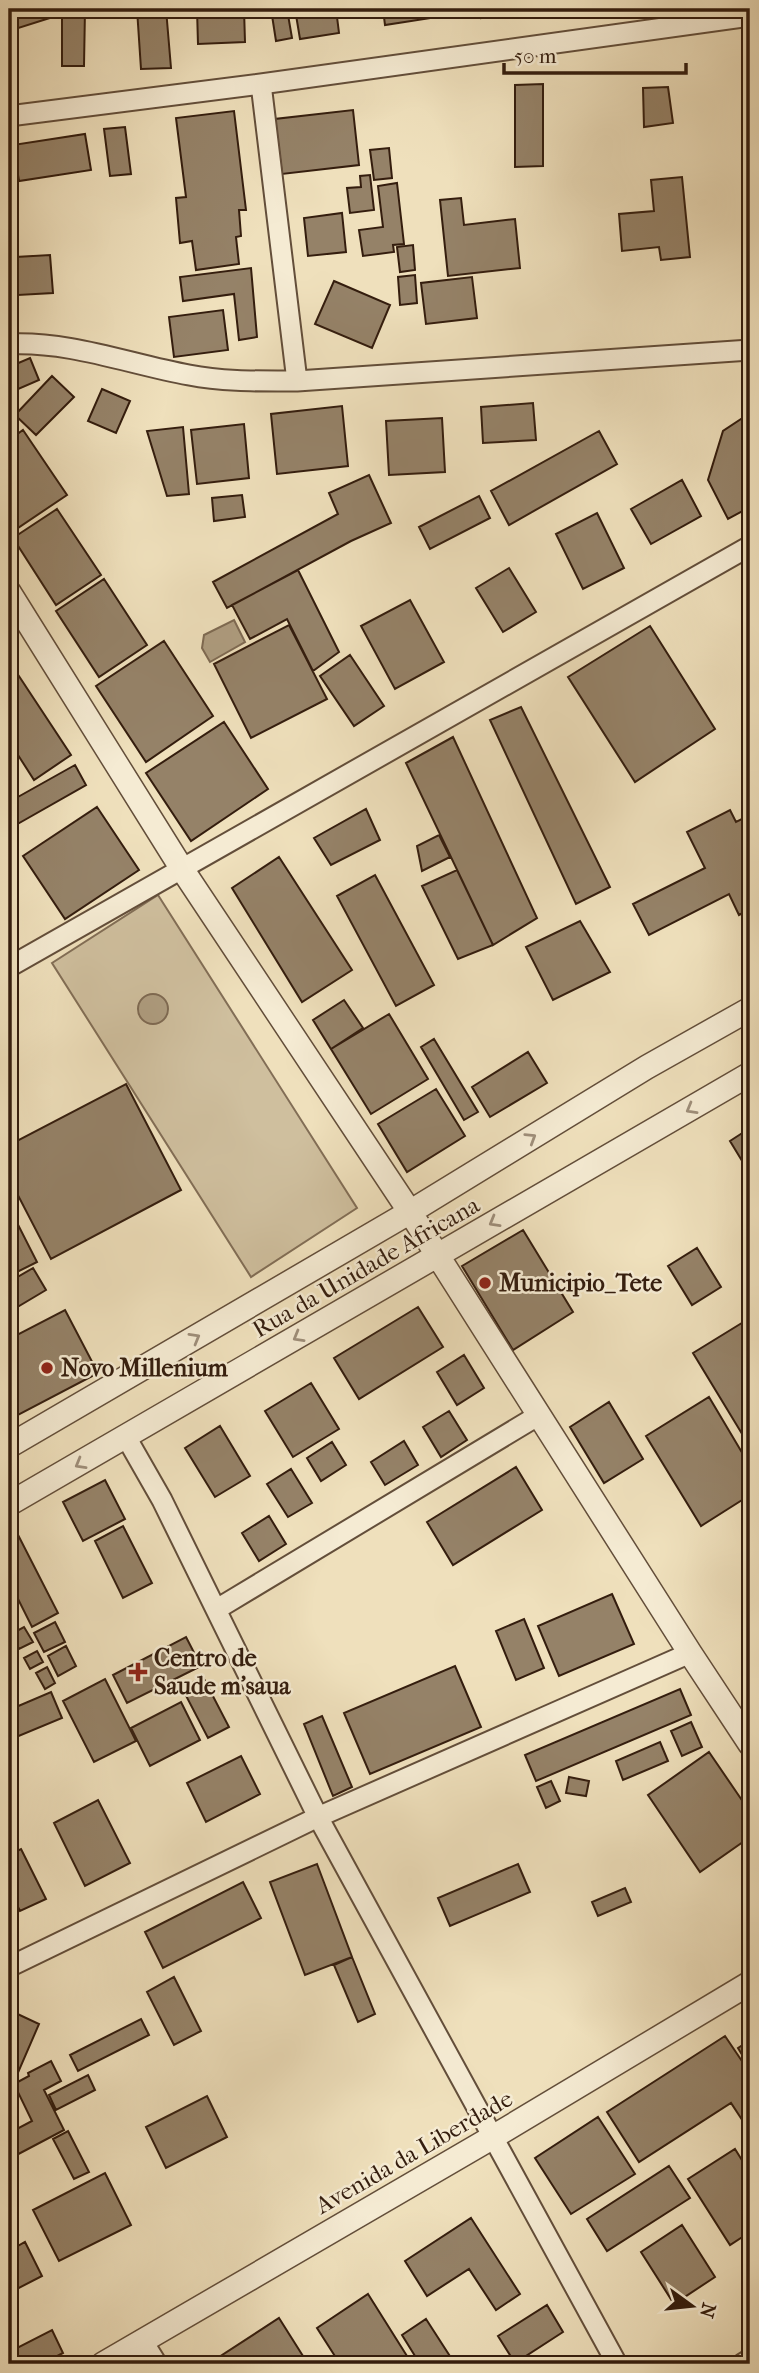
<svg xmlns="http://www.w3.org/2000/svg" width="759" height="2373" viewBox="0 0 759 2373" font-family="'IM FELL French Canon',serif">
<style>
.green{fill:#cfbf9e;stroke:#826e56;stroke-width:2}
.water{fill:#af9e81;stroke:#7e6a53;stroke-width:2}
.building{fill:#958268;stroke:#341d0e;stroke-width:2}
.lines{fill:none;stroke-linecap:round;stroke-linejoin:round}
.minor-casing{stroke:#634e3a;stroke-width:23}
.tertiary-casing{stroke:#634e3a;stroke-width:26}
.minor{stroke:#f5ebd3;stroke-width:19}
.tertiary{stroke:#f5ebd3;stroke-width:23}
.oneway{stroke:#9e8e7a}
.poi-dot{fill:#8f2418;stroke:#f5ebd3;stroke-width:2.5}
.labels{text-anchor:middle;stroke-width:5;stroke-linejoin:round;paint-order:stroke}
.street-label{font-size:24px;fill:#341d0e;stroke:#f5ebd3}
.poi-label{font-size:24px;font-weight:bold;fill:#341d0e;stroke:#f5ebd3;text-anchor:start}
</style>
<rect width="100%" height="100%" fill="#efe0bc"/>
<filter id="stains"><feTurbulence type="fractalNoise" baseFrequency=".00286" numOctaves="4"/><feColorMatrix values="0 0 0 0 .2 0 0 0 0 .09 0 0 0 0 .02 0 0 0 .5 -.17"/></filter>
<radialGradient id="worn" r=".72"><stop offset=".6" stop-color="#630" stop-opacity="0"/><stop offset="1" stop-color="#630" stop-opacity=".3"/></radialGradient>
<!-- green -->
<path class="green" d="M158,895L357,1208L251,1277L52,963Z"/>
<!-- water -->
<path class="water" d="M234,620L245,642L210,662L202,648L204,635Z
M138 1009a15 15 0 1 1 30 0a15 15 0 1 1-30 0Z"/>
<!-- building -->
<path class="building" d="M9,9H54L56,16L9,31Z
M62,9H85L84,66H62Z
M137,9H166L171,68L141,69Z
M197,9H244L245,42L198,44Z
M271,9H287L292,38L276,41Z
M295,9H336L339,33L300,39Z
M383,9H430L431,18L385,25Z
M480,9H523V12L481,18Z
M614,9H643L615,14Z
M543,84V166L515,167V85Z
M668,87L673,123L644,127L643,88Z
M353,110L359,165L282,174L275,119Z
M234,111L246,210H239L241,236L236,237L239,264L196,270L192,241L180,243L176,198L186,197L176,118Z
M125,127L131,174L110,176L104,129Z
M85,134L91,170L19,181L13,145Z
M389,148L392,178L374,180L370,150Z
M370,175L374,210L350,213L347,188L361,187L360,176Z
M682,177L690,257L661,260L659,247L622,251L619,214L654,211L651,180Z
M397,183L404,244L393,245L394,252L363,256L359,230L383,227L378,186Z
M461,198L464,225L515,219L520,268L448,276L440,200Z
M342,213L346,252L308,256L304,218Z
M413,245L415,270L400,272L397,247Z
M50,255L53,293L18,295L16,257Z
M251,268L257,337L239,340L234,294L183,301L180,277Z
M415,275L417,303L400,305L398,277Z
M472,277L477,318L426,324L421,283Z
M334,281L390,305L372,348L315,324Z
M223,310L228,350L174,357L169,317Z
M30,358L39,380L9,393V367Z
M52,376L74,397L36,435L15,415Z
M102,389L130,401L116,433L88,421Z
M533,403L536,440L483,443L481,407Z
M342,406L348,466L277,474L271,414Z
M750,413V507L728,519L708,480L723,431Z
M442,418L445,472L389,475L386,421Z
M244,424L249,478L197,484L191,430Z
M183,427L189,494L167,496L147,431Z
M23,430L67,495L9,534V440Z
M599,431L617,464L509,525L491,491Z
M369,475L391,523L351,541L227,608L213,582L338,514L329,493Z
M682,480L701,516L651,544L631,509Z
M242,495L245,517L214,521L212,498Z
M479,496L490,518L430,549L419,527Z
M57,509L101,575L56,605L13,538Z
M597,513L624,568L583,589L556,534Z
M509,568L536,612L503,632L476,588Z
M298,570L339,652L313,671L287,619L250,639L232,605Z
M104,579L147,645L99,677L56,611Z
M410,600L444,662L395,689L361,626Z
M289,625L327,699L251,738L214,664Z
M650,626L715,729L635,782L568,677Z
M164,641L213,716L146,762L96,686Z
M350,655L384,706L354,726L320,676Z
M9,661L71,755L34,780L9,741Z
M521,707L610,887L576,904L490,720Z
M224,722L268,789L191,841L146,773Z
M453,737L537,918L493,945L406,763Z
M75,765L86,785L14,826L9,818V802Z
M97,807L139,870L65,919L23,856Z
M366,809L380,840L331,865L314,838Z
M730,810L736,822L750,815V909L739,915L729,894L649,935L633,904L705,868L687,832Z
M439,835L450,857L422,871L417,846Z
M279,857L352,970L302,1002L232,888Z
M457,870L493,945L458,959L422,886Z
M375,875L434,985L396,1006L337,896Z
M580,921L610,972L553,1000L526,947Z
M344,1000L363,1028L331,1049L313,1020Z
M389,1014L428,1079L371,1114L331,1049Z
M434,1039L478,1112L464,1120L421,1047Z
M528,1052L547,1083L490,1117L472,1087Z
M126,1084L181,1190L51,1259L9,1178V1145Z
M436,1089L465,1136L407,1172L378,1124Z
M750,1128V1174L730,1141Z
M9,1207L37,1262L11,1275L9,1271Z
M523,1230L573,1312L513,1350L462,1266Z
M697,1248L721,1287L692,1305L668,1266Z
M33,1268L46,1290L9,1312V1282Z
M418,1307L443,1347L359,1399L334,1358Z
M65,1310L98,1373L18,1415L9,1396V1339Z
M750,1318V1447L693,1353Z
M464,1355L484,1388L457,1405L437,1372Z
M311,1383L339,1429L293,1457L265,1411Z
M709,1397L750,1466V1495L701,1526L646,1436Z
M609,1402L643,1459L604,1483L570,1427Z
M449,1411L467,1440L441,1457L423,1427Z
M220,1426L250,1476L215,1497L185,1448Z
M404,1441L418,1465L385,1485L371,1462Z
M332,1442L346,1465L321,1481L307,1458Z
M516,1467L542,1510L453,1565L427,1522Z
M291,1469L312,1503L288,1517L267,1484Z
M105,1480L125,1519L83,1541L63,1502Z
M269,1516L286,1544L259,1561L242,1533Z
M123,1526L152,1583L123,1598L95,1541Z
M15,1529L58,1613L32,1627L9,1581V1533Z
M612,1594L634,1644L559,1676L538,1626Z
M524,1619L544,1668L516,1680L496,1631Z
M55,1622L65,1642L44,1652L34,1633Z
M24,1627L33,1642L19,1649L11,1634Z
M186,1637L201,1666L127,1703L113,1675Z
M66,1646L76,1666L58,1676L48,1656Z
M37,1651L43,1662L30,1669L24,1658Z
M455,1666L481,1727L370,1774L344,1713Z
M47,1667L55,1683L45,1689L36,1673Z
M203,1677L229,1727L208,1738L182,1688Z
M105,1679L136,1741L94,1762L63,1701Z
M680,1689L691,1715L536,1781L525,1755Z
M51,1692L62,1718L9,1740V1710Z
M181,1702L200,1740L150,1766L131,1728Z
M322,1716L352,1787L333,1796L304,1724Z
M691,1722L702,1747L682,1756L671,1731Z
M660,1742L668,1761L623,1780L616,1761Z
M709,1752L750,1812V1837L700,1872L648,1795Z
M241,1756L260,1794L206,1822L187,1783Z
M569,1777L589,1781L586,1796L566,1793Z
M551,1781L560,1801L546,1808L537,1787Z
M98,1800L130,1863L85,1886L54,1823Z
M21,1849L46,1899L20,1911L9,1889V1855Z
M317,1864L352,1957L305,1975L270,1882Z
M518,1864L530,1892L450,1926L438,1898Z
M243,1882L261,1918L163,1968L145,1932Z
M625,1888L631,1902L598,1916L592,1902Z
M352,1957L375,2014L358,2022L334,1965Z
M174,1977L201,2031L174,2045L147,1992Z
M9,2010L39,2024L17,2075L9,2071Z
M141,2019L149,2035L78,2071L70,2055Z
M725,2036L750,2073V2132L731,2103L639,2162L607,2112Z
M750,2040V2068L738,2048Z
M51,2061L61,2081L44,2090L64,2130L9,2159V2133L32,2121L14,2084L29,2076L28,2073Z
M88,2075L95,2090L56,2110L49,2095Z
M207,2096L227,2137L166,2168L146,2127Z
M598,2117L635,2174L571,2214L535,2158Z
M68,2131L89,2172L74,2179L53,2139Z
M735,2149L750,2173V2232L730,2245L688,2179Z
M669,2166L690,2198L607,2251L587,2219Z
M105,2173L131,2225L59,2261L33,2210Z
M471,2218L520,2294L496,2310L469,2269L427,2296L405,2261Z
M682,2225L715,2277L674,2304L641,2252Z
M25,2242L42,2276L9,2293V2251Z
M368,2294L412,2364H340L317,2328Z
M547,2305L563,2332L515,2363L498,2336Z
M279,2318L308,2364H220L216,2359Z
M426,2319L455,2364H420L402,2335Z
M52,2330L63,2353L42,2364H9V2352Z"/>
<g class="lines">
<defs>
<path id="minor" d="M261,84L297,381
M9,116L261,84L750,16
M9,344C70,341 129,364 189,375C224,382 261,381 297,381L750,350
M9,967L750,546
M126,1437L162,1500L318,1817L617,2364
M217,1609L539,1415
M9,1967L318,1817L690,1653
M142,2340L157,2364
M742,2364L750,2359"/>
<path id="tertiary" d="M9,592L182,869L410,1212L690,1653L750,1744
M9,1446L410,1212L647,1067L750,1009
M9,1504L750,1074
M103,2364L493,2137L750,1983"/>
</defs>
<!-- minor casing -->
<use href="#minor" class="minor-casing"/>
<!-- tertiary casing -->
<use href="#tertiary" class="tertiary-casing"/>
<!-- minor -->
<use href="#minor" class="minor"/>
<!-- tertiary -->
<use href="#tertiary" class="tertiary"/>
</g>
<!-- one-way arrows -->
<defs><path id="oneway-chevron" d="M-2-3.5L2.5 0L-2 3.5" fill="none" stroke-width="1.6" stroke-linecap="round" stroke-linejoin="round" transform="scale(1.75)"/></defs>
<g class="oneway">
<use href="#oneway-chevron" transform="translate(691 1109) rotate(150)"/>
<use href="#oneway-chevron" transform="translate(531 1138) rotate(-32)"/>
<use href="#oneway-chevron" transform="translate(494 1222) rotate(150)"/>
<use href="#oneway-chevron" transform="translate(298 1337) rotate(150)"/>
<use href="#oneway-chevron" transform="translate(195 1338) rotate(-30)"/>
<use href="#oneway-chevron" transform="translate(80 1464) rotate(150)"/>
</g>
<!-- markers -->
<g class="poi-dot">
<circle cx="485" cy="1283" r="7"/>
<circle cx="47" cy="1368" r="7"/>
<path d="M134.5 1661.5h7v7h7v7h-7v7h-7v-7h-7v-7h7z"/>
</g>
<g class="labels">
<!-- street labels -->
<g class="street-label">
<text transform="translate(366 1267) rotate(-30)" y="8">Rua da Unidade Africana</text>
<text transform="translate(414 2152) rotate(-30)" y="8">Avenida da Liberdade</text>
</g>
<!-- poi labels -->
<g class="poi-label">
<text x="499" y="1291">Municipio_Tete</text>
<text x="61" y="1376">Novo Millenium</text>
<text x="154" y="1666">Centro de<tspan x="154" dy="28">Saude m'saua</tspan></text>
</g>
</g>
<!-- margin -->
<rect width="759" height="2373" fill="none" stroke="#efe0bc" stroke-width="35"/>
<rect x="10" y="10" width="738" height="2352" fill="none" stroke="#341d0e" stroke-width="3.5"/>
<rect x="18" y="18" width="724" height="2338" fill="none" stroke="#341d0e" stroke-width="2"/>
<!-- north arrow -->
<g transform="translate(692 2306) rotate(105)" stroke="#f5ebd3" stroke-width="5" paint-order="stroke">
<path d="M0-5L12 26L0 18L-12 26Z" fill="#341d0e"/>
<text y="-10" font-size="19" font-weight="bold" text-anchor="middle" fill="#341d0e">N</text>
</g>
<!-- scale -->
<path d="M504 63v10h182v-10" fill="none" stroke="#341d0e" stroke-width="3.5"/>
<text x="514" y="63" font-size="21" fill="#341d0e" stroke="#f5ebd3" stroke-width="5" paint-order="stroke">50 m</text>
<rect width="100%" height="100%" filter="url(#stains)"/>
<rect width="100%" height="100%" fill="url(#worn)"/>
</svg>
